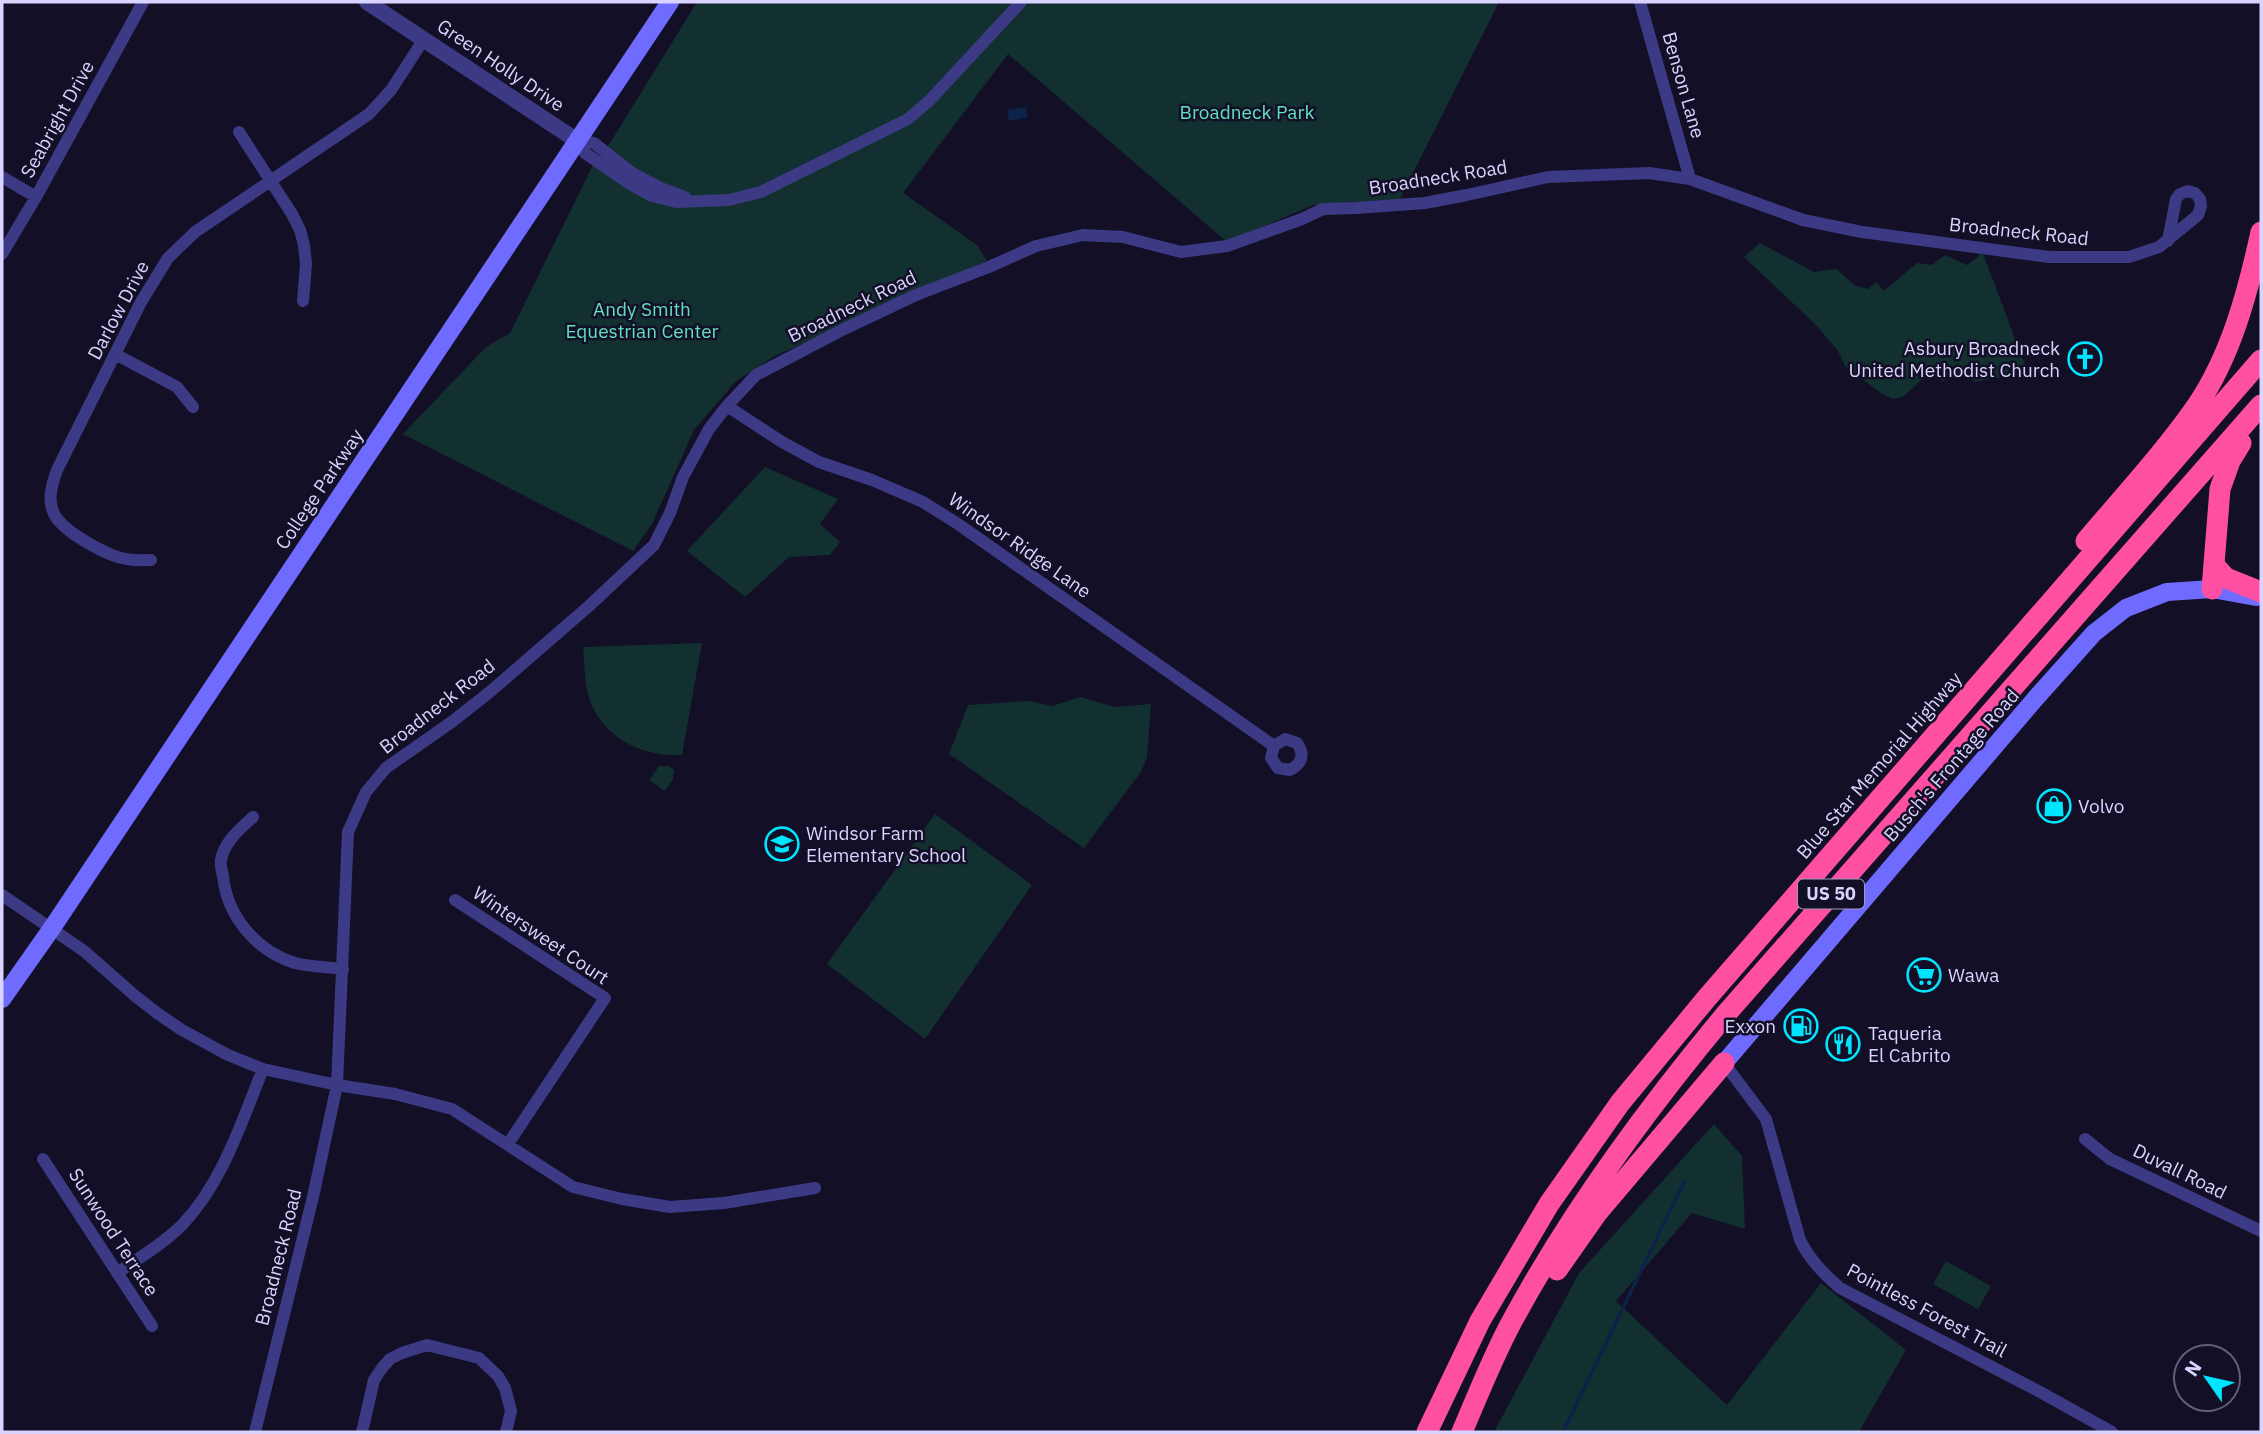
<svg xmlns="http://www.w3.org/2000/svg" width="2263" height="1434" viewBox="0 0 2263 1434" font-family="'IBM Plex Sans',sans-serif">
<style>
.green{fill:#12302f}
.water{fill:#0c2248}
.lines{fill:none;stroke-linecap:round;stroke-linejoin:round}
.stream{stroke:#0c2248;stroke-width:3.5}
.minor{stroke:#3d3a85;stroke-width:12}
.tertiary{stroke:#3d3a85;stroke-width:16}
.secondary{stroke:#6f6bff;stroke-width:18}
.motorway{stroke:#ff4fa3;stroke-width:21}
.labels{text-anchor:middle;stroke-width:5;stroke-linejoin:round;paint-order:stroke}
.shield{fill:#130f26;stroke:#9e99be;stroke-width:2}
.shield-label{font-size:18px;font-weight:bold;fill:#d9d4ff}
.street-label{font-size:19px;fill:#d9d4ff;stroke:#130f26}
.park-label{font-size:19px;fill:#5fe0c0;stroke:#130f26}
.poi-label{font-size:19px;fill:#d9d4ff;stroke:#130f26;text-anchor:start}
</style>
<rect width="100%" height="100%" fill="#130f26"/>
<!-- green -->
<path class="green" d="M697,2H1499L1400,199L1313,205L1227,242L1008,54L903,193L977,245L987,261L775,356L736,381L694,430L652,524L633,551L403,434L486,347L510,333L592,167L610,143Z
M1760,243L1814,272L1837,269L1854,285L1868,289L1876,282L1884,291L1917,263L1932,265L1945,255L1967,265L1979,256L1981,248L2025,365L2018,374L1975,382L1954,371L1943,381L1927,375L1904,396L1893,399L1881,393L1845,366L1838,351L1815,324L1744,257Z
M765,467L838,499L820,524L840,542L830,555L789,557L745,597L687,551Z
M702,643L682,755C642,757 605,739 590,701C584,684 585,665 583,647Z
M1080,697L1115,707L1151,704L1147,757L1141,772L1084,848L949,754L968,705L1029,701L1052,706Z
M659,766H668L674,770L673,779L665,791L649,780Z
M935,814L1032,885L925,1039L827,964Z
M1714,1124L1742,1156L1745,1229L1692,1213L1616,1301L1727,1405L1821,1283L1906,1350L1859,1432H1494L1579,1273Z
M1946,1261L1991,1286L1978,1309L1933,1284Z"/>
<!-- water -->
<path class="water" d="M1026,107L1028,117L1009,121L1007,110Z"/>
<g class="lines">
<!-- stream -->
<path class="stream" d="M1563,1432L1685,1180"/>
<!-- minor -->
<path class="minor" d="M1640,2L1690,179
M239,132L292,214L300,230L304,245L306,264L303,301
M576,140L585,153L630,184L652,196L676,202L729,200L761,192L908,119L930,100L1021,2
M576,140L594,143L632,173L661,188L685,197
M2,177L36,197
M2,254L36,197L143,2
M115,354L177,387L193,407
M727,406L782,442L819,462L872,480L923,502L958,524L1274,746L1271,758L1278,768L1290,770C1302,764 1305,754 1297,743L1285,739L1274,746
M151,560C138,561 124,560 112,555C95,548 62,530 54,514C47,499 52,484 57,470L141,302L168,258L195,232L369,114L391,90L424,39
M253,817C240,829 224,842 221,860C220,865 222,872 223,876C227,916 256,951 295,963C310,967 328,967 343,969
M2,895L84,951L134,995L157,1013L182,1030L228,1055L263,1069L337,1085L395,1094L452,1109L573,1187L622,1199L670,1207L724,1203L815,1188
M455,900L605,998L508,1144
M1724,1063L1766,1119L1800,1240C1810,1260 1823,1273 1840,1288L2042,1393L2112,1432
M2085,1139L2110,1159L2261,1231
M43,1159L152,1326
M117,1273C139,1258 163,1244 182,1225C223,1182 241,1123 263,1069
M255,1432L313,1197L337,1085L348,832L366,792L386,768L453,721L491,691L589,606L654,545L670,513L683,477L709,429L727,406L756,375L844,329L916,295L989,267L1036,246L1083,235L1123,237L1181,252L1227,246L1302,219L1323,209L1356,208L1425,203L1467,195L1548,177L1649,173L1690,179L1803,220L1862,232L2049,257H2129L2159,247L2198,215L2201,206L2200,199L2195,193L2188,191L2180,194L2176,199L2168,241
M362,1432L374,1380L382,1368L390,1359L402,1353L427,1345L479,1358L498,1376L505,1388L511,1411L506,1432"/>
<!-- tertiary -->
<path class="tertiary" d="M367,2L576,140"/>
<!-- secondary -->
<path class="secondary" d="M2,999L52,928L670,2
M1724,1063L2035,699L2094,633L2126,608L2167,592L2212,589L2256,597"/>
<!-- motorway -->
<path class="motorway" d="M2086,541C2123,497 2163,454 2196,407C2231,356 2248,292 2261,232
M2215,566L2226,578L2261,592
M2212,589L2220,489L2230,461L2241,443
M1557,1270L1597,1213L1724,1063
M1427,1432L1480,1321L1549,1204L1620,1103L1706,999L2261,360
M1462,1432C1477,1397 1492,1359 1510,1325C1570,1213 1645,1111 1726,1014L2261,405"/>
</g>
<!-- icons -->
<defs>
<symbol id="church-ring" viewBox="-11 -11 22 22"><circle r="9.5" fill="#130f26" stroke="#00e5ff" stroke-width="1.5"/><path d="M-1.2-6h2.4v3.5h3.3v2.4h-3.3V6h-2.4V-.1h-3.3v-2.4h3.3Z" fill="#00e5ff"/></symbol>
<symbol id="shop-ring" viewBox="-11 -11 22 22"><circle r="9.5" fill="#130f26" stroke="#00e5ff" stroke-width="1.5"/><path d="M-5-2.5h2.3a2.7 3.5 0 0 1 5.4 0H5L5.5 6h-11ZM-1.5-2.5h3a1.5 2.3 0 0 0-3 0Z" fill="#00e5ff"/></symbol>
<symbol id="school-ring" viewBox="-11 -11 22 22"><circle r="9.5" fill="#130f26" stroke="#00e5ff" stroke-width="1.5"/><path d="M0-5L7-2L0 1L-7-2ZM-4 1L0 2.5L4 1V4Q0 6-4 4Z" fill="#00e5ff"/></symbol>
<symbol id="supermarket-ring" viewBox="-11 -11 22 22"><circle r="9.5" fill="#130f26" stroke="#00e5ff" stroke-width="1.5"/><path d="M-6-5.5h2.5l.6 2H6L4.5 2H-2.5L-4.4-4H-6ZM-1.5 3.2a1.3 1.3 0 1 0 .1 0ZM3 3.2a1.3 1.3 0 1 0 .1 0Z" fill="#00e5ff"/></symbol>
<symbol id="fuel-ring" viewBox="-11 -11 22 22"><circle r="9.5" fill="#130f26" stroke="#00e5ff" stroke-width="1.5"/><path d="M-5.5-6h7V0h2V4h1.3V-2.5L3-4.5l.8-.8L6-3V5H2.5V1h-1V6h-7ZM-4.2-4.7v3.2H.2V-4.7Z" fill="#00e5ff"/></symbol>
<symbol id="restaurant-ring" viewBox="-11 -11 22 22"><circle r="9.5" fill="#130f26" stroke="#00e5ff" stroke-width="1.5"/><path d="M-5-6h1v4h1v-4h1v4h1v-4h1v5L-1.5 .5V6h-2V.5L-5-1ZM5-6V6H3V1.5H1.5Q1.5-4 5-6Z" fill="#00e5ff"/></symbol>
</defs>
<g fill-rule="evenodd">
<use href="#church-ring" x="2066" y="340" width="38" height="38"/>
<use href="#shop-ring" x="2035" y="787" width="38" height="38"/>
<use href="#school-ring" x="763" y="825" width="38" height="38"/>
<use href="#supermarket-ring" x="1905" y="956" width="38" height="38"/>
<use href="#fuel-ring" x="1782" y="1007" width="38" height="38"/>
<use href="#restaurant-ring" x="1824" y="1025" width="38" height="38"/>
</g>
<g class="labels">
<!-- shield labels -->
<rect class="shield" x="1798" y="879.5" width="66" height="29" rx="5"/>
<g class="shield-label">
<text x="1831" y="900">US 50</text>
</g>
<!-- street labels -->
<g class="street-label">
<text transform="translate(501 65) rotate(34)" y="7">Green Holly Drive</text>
<text transform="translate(1684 85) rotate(74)" y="7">Benson Lane</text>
<text transform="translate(57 119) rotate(-61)" y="7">Seabright Drive</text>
<text transform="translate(1438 177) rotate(-9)" y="7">Broadneck Road</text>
<text transform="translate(2019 231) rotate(6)" y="7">Broadneck Road</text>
<text transform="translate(852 306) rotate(-26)" y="7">Broadneck Road</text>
<text transform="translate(118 310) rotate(-62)" y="7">Darlow Drive</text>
<text transform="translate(319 489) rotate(-56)" y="7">College Parkway</text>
<text transform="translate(1020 545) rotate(35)" y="7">Windsor Ridge Lane</text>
<text transform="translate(437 706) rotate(-38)" y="7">Broadneck Road</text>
<text transform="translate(1879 765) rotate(-49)" y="7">Blue Star Memorial Highway</text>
<text transform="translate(1951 765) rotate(-49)" y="7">Busch's Frontage Road</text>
<text transform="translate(541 935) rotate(34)" y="7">Wintersweet Court</text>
<text transform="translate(2180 1171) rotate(26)" y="7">Duvall Road</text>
<text transform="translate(114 1232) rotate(57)" y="7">Sunwood Terrace</text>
<text transform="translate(278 1257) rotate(-76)" y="7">Broadneck Road</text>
<text transform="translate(1927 1310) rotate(28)" y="7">Pointless Forest Trail</text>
</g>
<!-- park labels -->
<g class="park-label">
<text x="1247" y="119">Broadneck Park</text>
<text x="642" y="316">Andy Smith<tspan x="642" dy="22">Equestrian Center</tspan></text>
</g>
<!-- poi labels -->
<g class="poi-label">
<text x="2060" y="355" text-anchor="end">Asbury Broadneck<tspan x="2060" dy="22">United Methodist Church</tspan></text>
<text x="2078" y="813">Volvo</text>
<text x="806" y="840">Windsor Farm<tspan x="806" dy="22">Elementary School</tspan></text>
<text x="1948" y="982">Wawa</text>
<text x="1776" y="1033" text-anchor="end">Exxon</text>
<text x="1868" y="1040">Taqueria<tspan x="1868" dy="22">El Cabrito</tspan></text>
</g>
</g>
<!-- border -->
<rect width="2263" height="1434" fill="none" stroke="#d9d4ff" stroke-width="7"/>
<!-- north arrow -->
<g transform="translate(2207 1378) rotate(304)"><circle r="33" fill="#130f26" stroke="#625e7d" stroke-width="2"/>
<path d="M0-5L12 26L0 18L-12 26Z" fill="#00e5ff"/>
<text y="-10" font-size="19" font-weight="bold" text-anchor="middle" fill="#d9d4ff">N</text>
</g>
</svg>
